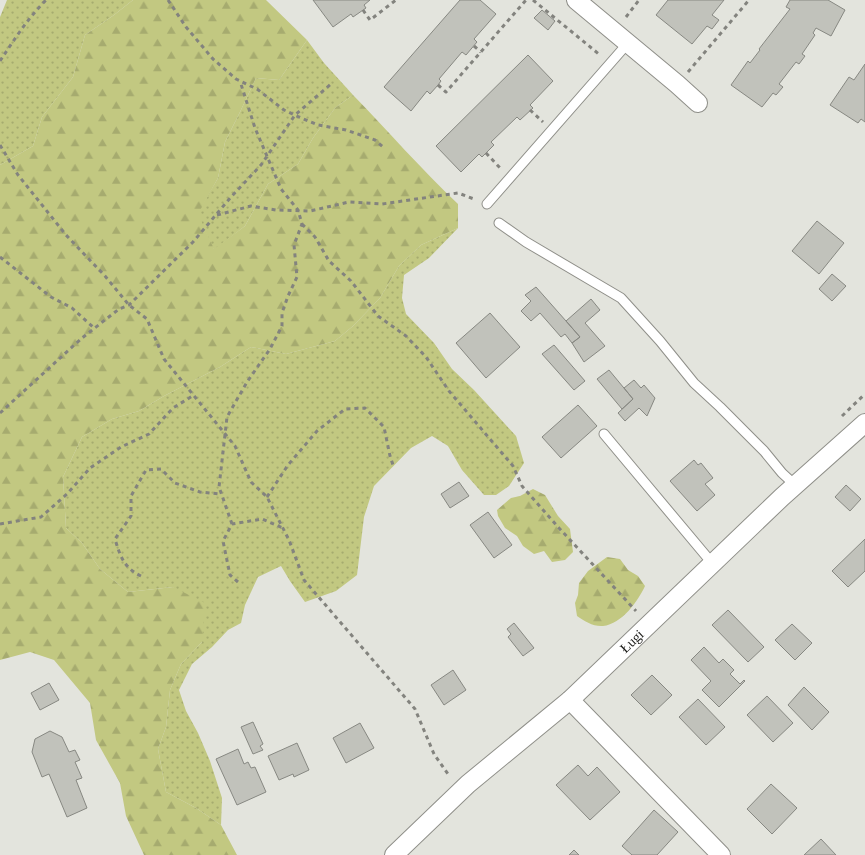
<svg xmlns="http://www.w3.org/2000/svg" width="865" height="855" viewBox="0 0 865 855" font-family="'Times New Roman',serif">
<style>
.grass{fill:url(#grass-dots)}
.forest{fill:url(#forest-firs)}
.building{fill:#c1c2bb;stroke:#878882}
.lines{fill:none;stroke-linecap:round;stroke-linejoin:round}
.service-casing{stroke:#8f8f89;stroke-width:11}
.minor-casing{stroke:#8f8f89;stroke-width:20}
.path{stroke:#83837e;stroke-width:3;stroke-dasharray:4 4;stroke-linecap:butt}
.service{stroke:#fff;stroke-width:9}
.minor{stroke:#fff;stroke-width:18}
.labels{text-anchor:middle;stroke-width:5;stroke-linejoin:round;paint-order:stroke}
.street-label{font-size:14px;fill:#191916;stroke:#e3e4dd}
</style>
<defs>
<pattern id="grass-dots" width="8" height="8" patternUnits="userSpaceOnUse" patternTransform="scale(1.25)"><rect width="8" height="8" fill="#c2c881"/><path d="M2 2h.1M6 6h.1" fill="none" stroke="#a6ab6f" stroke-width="1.8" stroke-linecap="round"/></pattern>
<pattern id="forest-firs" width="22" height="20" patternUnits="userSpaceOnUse" patternTransform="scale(1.25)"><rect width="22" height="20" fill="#c2c881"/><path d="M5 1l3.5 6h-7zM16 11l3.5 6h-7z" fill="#a6ab6f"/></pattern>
</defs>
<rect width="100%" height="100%" fill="#e3e4dd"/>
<!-- grass -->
<path class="grass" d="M7,0H133L114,15L85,35L73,77L42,117L33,146L0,165V17Z
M307,40L324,63L353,95L335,108L313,138L298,164L268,184L245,226L214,250L197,214L218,178L225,142L240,112L256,78L279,80Z
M458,228L429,258L404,275L402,298L406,314L434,343L452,369L474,390L516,436L524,463L509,486L496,495H484L462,470L448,446L432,436L411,448L374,486L364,517L357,575L336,591L305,602L290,581L281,566L258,577L245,605L241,623L228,630L212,647L192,664L179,690L186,711L198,733L210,761L222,798L221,825L196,808L166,792L158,749L166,727L170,690L181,664L202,642L173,587L128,592L100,569L82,543L66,528L63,477L82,437L112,419L139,411L164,396L220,367L251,347L286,354L335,341L353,326L380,298L399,266L421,245Z"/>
<!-- forest -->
<path class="forest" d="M133,0H266L307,40L279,80L256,78L240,112L225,142L218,178L198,214L214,249L245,226L268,184L298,164L313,138L335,108L353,95C388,131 421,169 458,204V228L421,245L399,266L380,298L353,326L335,341L286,354L251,347L220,367L164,396L139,411L112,419L82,437L63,477L66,528L82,543L100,569L128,592L173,587L205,603L202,642L181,664L170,690L166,727L158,749L166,792L196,808L221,825L237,855H144L126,816L120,783L96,740L90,703L54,660L30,652L0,660V165L33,146L42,117L73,77L85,35L114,15Z
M533,489L545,495L558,516L570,529L573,552L565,560L552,562L544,551L534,554L523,546L517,536L505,528L498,516L497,510L511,498L520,496Z
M607,557L620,559L628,570L638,576L645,586C638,601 622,624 603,626C594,627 584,621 577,616L575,603L578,595L579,583L588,571Z"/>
<!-- building -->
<path class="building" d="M313,0H370L364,5L366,8L353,17L351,14L333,27Z
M460,0H480L496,14L474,39L477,42L466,55L462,52L439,79L441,81L438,85L430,94L427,91L411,111L384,87Z
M668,0H724L712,15L719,20L712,29L707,26L692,44L656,15Z
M790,0H828L845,10L831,36L816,28L813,33L815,35L802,54L805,56L799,64L796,62L779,84L783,87L776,95L773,93L762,107L731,85L748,61L750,63L760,50L759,49L790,9L786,7Z
M542,10L555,21L548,30L534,18Z
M528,55L553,81L530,105L533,108L520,120L517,117L491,142L494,145L482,157L479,154L461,172L436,146Z
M865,64V122L861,119L858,123L830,105L849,77L854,80Z
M817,221L844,243L819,274L792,251Z
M832,274L846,286L832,301L819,289Z
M536,287L566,321L580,337L572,343L565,334L561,337L540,313L531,321L521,311L531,301L525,295Z
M591,299L600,310L585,323L605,346L584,362L572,343L580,337L566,321Z
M490,313L520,347L486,378L456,343Z
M554,345L585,381L574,390L542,354Z
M609,370L633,399L622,409L597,379Z
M634,380L641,388L644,385L655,398L647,416L639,408L625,421L618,413L633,399L624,388Z
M578,405L597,426L561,458L542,437Z
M694,460L698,465L701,463L713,478L705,484L715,495L697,511L670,481Z
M459,482L469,496L450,508L441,494Z
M846,485L861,499L850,511L835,497Z
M488,512L512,545L494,558L470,525Z
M865,539V571L848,587L832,571Z
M728,610L764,647L748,662L712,625Z
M514,623L534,648L523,656L508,637L511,634L507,629Z
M792,624L812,643L795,660L775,640Z
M704,647L719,663L723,659L734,670L730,674L740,684L744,680L745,681L719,707L702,690L711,681L691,660Z
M453,670L466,690L444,705L431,685Z
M652,675L672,695L651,715L631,695Z
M49,683L59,700L40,710L31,693Z
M804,687L829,712L812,730L788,705Z
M767,696L793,723L773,742L747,715Z
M698,699L725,727L706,745L679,717Z
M253,722L263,744L260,746L263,750L253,754L241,727Z
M360,723L374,748L346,763L333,738Z
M50,731L62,737L69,752L75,750L80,760L75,762L82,778L76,780L87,808L67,817L49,774L42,777L32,752L35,739Z
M297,743L309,770L294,777L293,774L279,780L268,756Z
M238,749L244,764L248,762L251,768L255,767L266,792L237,805L216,759Z
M578,765L588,776L597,767L620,792L590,820L556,785Z
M771,784L797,808L772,834L747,809Z
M654,810L678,832L657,855H632L622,846Z
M821,839L836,855H804Z
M574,850L579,855H569Z"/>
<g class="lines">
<defs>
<path id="service" d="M487,204L628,43
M499,223L526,242L621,298L660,341L694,383L720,407L764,451L782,473L795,485
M604,434L712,563"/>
<g id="minor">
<path d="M576,0L677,84L698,103"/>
<path d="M570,700L721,855"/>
<path id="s1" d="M394,855L468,784L570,700L782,497L865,423"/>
</g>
</defs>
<!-- service casing -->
<use href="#service" class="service-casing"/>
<!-- minor casing -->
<use href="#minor" class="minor-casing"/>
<!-- path -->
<path class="path" d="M168,0L186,27L213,59L236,79L257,89L284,110L299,117L318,125L346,130L375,140L383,147
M533,0L600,55
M363,10L370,20L396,0
M626,17L639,0
M474,46L481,52
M0,61C14,40 28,18 46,0
M688,72L749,0
M438,85L446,92L526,0
M530,110L543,122
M0,145L18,175L66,235L105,276L129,305L147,319L164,359L235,446L251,482L267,497L289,540L304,580L415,709L434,754L450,777
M486,153L501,169
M217,215L251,206L276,210L310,211L349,202L382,204L458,193L474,199
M302,224L315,237L329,261L351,281L378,316L406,336L426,357L449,391L513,466L522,486L559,528L636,611
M0,257L51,297L72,308L94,328
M0,413L82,338L119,309L129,305L193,242L231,197L261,165L295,115L331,84
M842,416L865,394
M267,497L288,465L317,431L345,409L365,408L384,427L390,456L393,465
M0,524L41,517L67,494L90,468L121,447L149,434L173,408L194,395
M232,524L219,487L227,417L247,382L270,349L282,326V313L288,296L297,277L294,245L302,224L298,210L281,189L255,128L240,81
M141,576C124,568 120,556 115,539L131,516V496L146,470L161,469L175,483L200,492L221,494
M238,582L230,575L223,541L232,524L262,519L283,528"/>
<!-- service -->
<use href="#service" class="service"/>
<!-- minor -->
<use href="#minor" class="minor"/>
</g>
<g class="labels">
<!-- street labels -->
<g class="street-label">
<text dy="5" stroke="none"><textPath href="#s1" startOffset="320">Ługi</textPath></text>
</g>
</g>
</svg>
